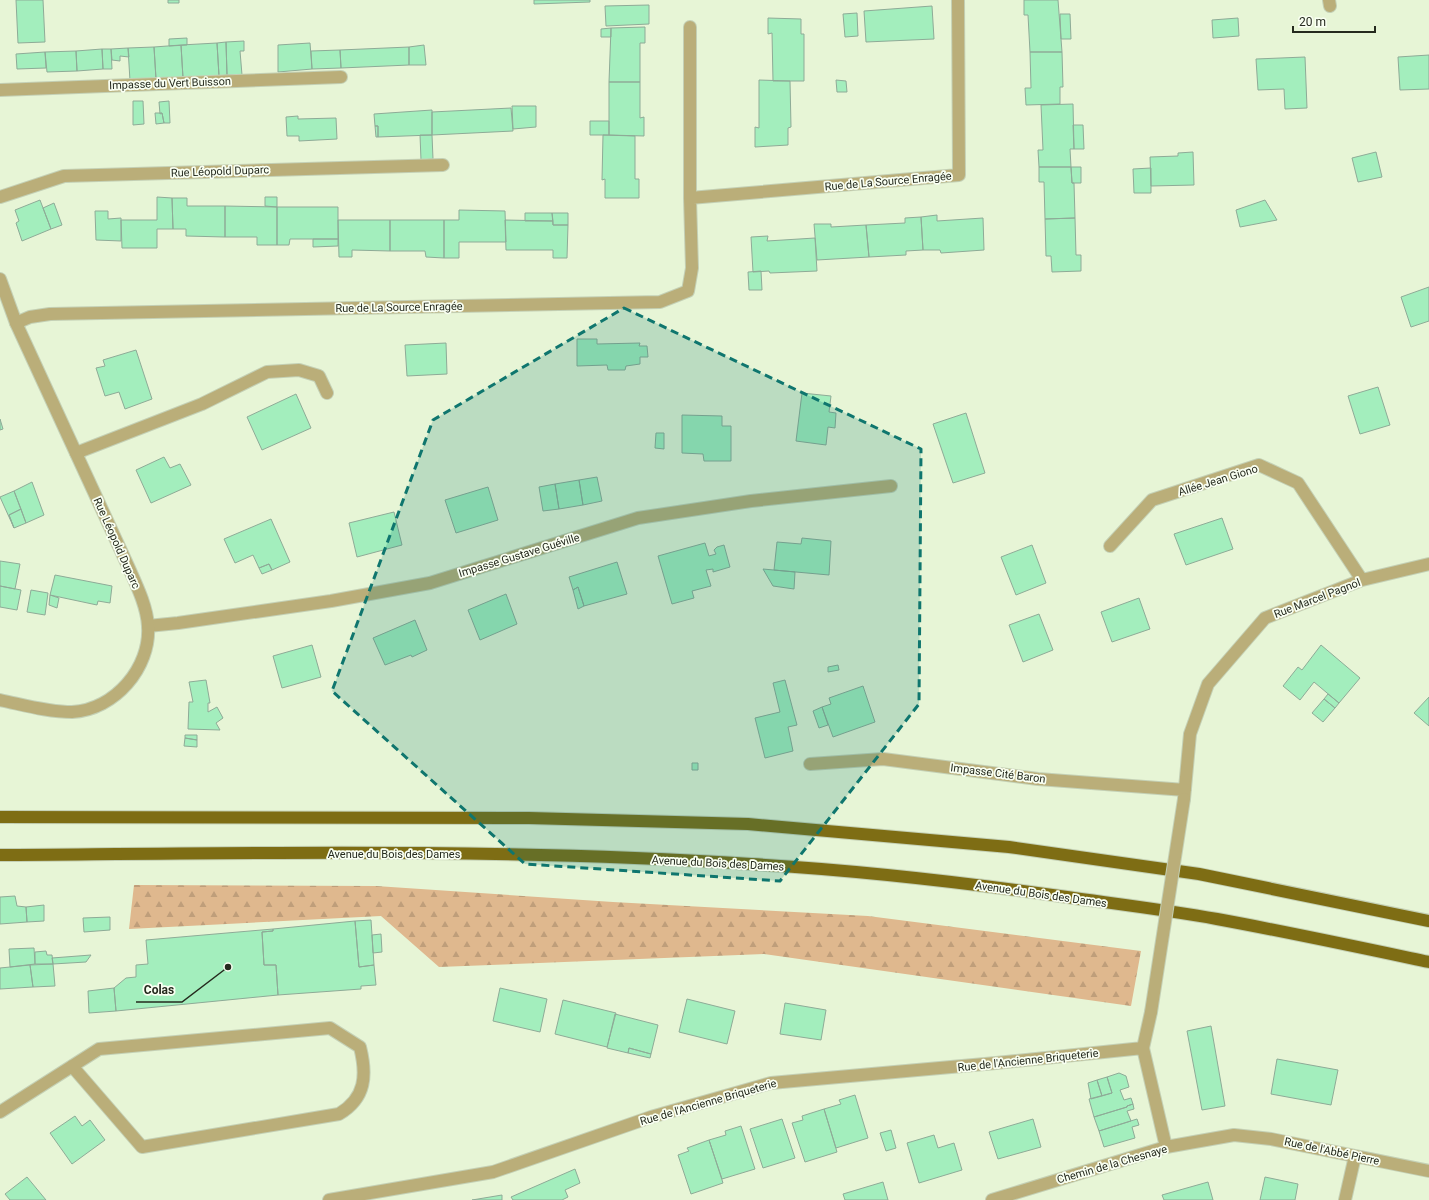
<svg xmlns="http://www.w3.org/2000/svg" width="1429" height="1200" viewBox="0 0 1429 1200" font-family="Roboto,sans-serif">
<style>
.forest{fill:url(#forest-firs)}
.building{fill:#a3eebd;stroke:#8eab97}
.lines{fill:none;stroke-linecap:round;stroke-linejoin:round}
.service-casing{stroke:#c4d0b5;stroke-width:14}
.minor-casing{stroke:#c4d0b5;stroke-width:14}
.tertiary-casing{stroke:#c4d0b5;stroke-width:14}
.trunk-casing{stroke:#c4d0b5;stroke-width:14}
.service{stroke:#baae79;stroke-width:12}
.minor{stroke:#baae79;stroke-width:12}
.tertiary{stroke:#baae79;stroke-width:12}
.trunk{stroke:#7e6d14;stroke-width:12}
.minor-bridge-casing{stroke:#c4d0b5;stroke-width:14;stroke-linecap:butt}
.minor-bridge{stroke:#baae79;stroke-width:12}
.marked{fill:#0f766e;fill-opacity:0.2;stroke:#0f766e;stroke-width:3;stroke-dasharray:8 5;stroke-linejoin:round}
.labels{text-anchor:middle;stroke-width:3.5;stroke-linejoin:round;paint-order:stroke}
.street-label{font-size:11px;fill:#252a1e;stroke:#f9fff2}
.leader{fill:none;stroke:#252a1e;stroke-width:1.5}
.callout-dot{fill:#252a1e;stroke:#f9fff2;stroke-width:1.5}
.callout-label{font-size:12px;text-anchor:middle;font-weight:bold;fill:#252a1e;stroke:#f9fff2;stroke-width:3.5;stroke-linejoin:round;paint-order:stroke}
</style>
<defs>
<pattern id="forest-firs" width="22" height="20" patternUnits="userSpaceOnUse"><rect width="22" height="20" fill="#dfb88e"/><path d="M5 1l3.5 6h-7zM16 11l3.5 6h-7z" fill="#bf9e7a"/></pattern>
</defs>
<rect width="100%" height="100%" fill="#e7f5d6"/>
<!-- forest -->
<path class="forest" d="M134,885L376,886L613,902L868,916L1141,951L1131,1006L764,954L439,967L381,916L129,929Z"/>
<!-- building -->
<path class="building" d="M16,0H43L45,42L18,43Z
M168,0H179V3H168Z
M534,0H590V2L534,4Z
M1024,0H1058L1062,52H1030L1028,15H1024Z
M649,5V24L606,26L605,6Z
M932,6L934,39L866,42L864,11Z
M857,13L858,36L845,37L843,14Z
M1060,14H1070L1071,39H1061Z
M768,18L801,19V34H804V81H773L772,33L768,34Z
M1238,18L1239,36L1213,38L1212,20Z
M645,27V43H640V82H609L611,28Z
M611,28V37H601V29Z
M187,38V45L169,46V39Z
M244,41V51H240L242,75H227L226,42Z
M226,42L227,75L219,76L217,43Z
M217,43L219,76L183,78L181,45Z
M310,43L312,69L278,72V45Z
M181,45L183,78L156,79L154,47Z
M424,45L426,65H409V47Z
M154,47L156,79L130,81L128,48Z
M409,47V65L341,68L340,50Z
M128,48L129,57L120,56V61L112,60L111,49Z
M102,49L103,69L77,71L76,51Z
M102,49H111L112,69H103Z
M340,50L341,68L312,69L311,51Z
M76,51L77,71L47,72L45,52Z
M45,52L46,68L17,69L16,54Z
M1030,52H1062L1063,87H1060V104L1026,105L1025,88H1031Z
M1429,55V89L1400,90L1398,57Z
M1305,57L1307,108L1285,109L1284,89L1258,90L1256,59Z
M759,80L790,81L791,127L788,128V145L755,147V127L759,128Z
M836,80L846,81L847,92H837Z
M609,82H640V118L644,117V136L609,135Z
M133,101H143L144,124L133,125Z
M169,101L170,123H164L162,113L160,114L159,102Z
M1073,104L1074,149H1070L1071,167H1039L1038,150H1043L1041,105Z
M512,106H536V127L513,129Z
M511,108L513,131L432,135V112Z
M432,110V135L378,137V126H375L374,114Z
M155,113H162L164,123L156,124Z
M298,116V119L336,118L337,139L299,141V136H287L286,117Z
M590,121H609V135H590Z
M1073,125H1083L1084,149H1074Z
M375,126H378V137H376Z
M420,135H432L433,159L421,160Z
M603,135L635,136V179H639V198H605V179L602,180Z
M1193,152L1194,185L1151,186L1150,157L1178,156V153Z
M1376,152L1382,177L1358,182L1352,158Z
M1039,167H1071L1072,183H1074L1075,218L1045,219L1044,182H1039Z
M1071,167H1081V183H1072Z
M1151,168V193H1134L1133,169Z
M157,197L172,198L173,229H157V248H122L121,220H157Z
M265,197H277V207L265,206Z
M172,198H187V206H225V237L186,236V229H173Z
M40,200L51,229L22,241L16,223L19,221L15,210Z
M1265,200L1277,220L1240,227L1236,210Z
M54,203L62,225L51,229L43,208Z
M225,206L277,207V245H257V237H225Z
M277,207H338V239H290L289,245H277Z
M459,210L505,211L506,242H459V258H444V220H459Z
M95,211H108V219L121,218V241L96,240Z
M525,213H552L553,221H525Z
M552,213H568V225H553Z
M937,215V221L983,218L984,250L941,253L940,250H923L921,217Z
M921,217L923,250L906,251V255L869,257L866,225L905,223V218Z
M1075,218L1076,255H1081V271L1052,272L1051,256H1046L1045,219Z
M338,220H390V251L352,250V257H339Z
M390,220H444V258L426,257L425,251H390Z
M505,220L553,221V225H568L567,258H553V250H506Z
M814,224H831V227L866,225L869,257L817,260Z
M768,236L767,241L815,238L817,271L770,273L769,271L753,272L751,237Z
M313,239H338V246L313,247Z
M761,271L762,290H749L748,272Z
M1429,287V321L1411,327L1401,297Z
M577,339H597V344L640,343L639,346H647L648,357H640V364L626,366L625,370H608L607,365L577,366Z
M446,343L447,374L407,376L405,345Z
M136,350L152,399L125,409L119,392L105,396L96,368L105,366L103,360Z
M1378,387L1390,425L1360,434L1348,396Z
M802,393L831,396L829,412L836,413L835,428L828,427L826,445L796,441Z
M296,394L311,428L262,450L247,417Z
M966,413L985,473L953,483L933,424Z
M682,415L722,416V426H731V461H704L703,454L682,453Z
M0,419L3,429L0,430Z
M656,433H664V449L655,448Z
M164,457L170,468L180,464L191,485L151,503L136,470Z
M597,477L602,501L583,505L579,480Z
M579,480L583,505L559,509L555,484Z
M32,482L44,515L26,523L14,491Z
M555,484L559,509L543,511L539,487Z
M488,487L498,520L456,533L445,500Z
M14,491L21,509L9,515L14,528L0,497Z
M21,509L26,523L14,528L9,515Z
M394,512L402,545L357,557L349,523Z
M1222,518L1233,549L1186,565L1174,534Z
M271,519L290,562L272,570L269,564L259,568L253,555L235,563L224,539Z
M802,538L831,541L829,575L774,570L777,542L801,544Z
M705,543L709,556L716,554L714,550L717,547L724,545L730,567L713,572V569L706,570L711,586L692,591L694,598L672,604L658,556Z
M1032,545L1046,583L1016,595L1001,557Z
M0,561L20,564L15,589L0,586Z
M617,562L627,594L584,606L578,587L573,590L569,577Z
M269,564L272,570L262,574L259,568Z
M763,569L795,572L794,589L773,586Z
M55,575L112,586L110,603L98,601L97,605L50,595Z
M0,586L21,590L17,610L0,607Z
M578,587L584,606L578,609L573,590Z
M31,590L48,593L45,615L27,612Z
M506,594L517,624L480,640L468,610Z
M50,595L59,598L57,608L49,605Z
M1139,598L1150,629L1112,642L1101,612Z
M1039,614L1053,650L1023,662L1009,625Z
M415,620L427,650L412,657L411,655L385,665L373,638Z
M312,645L321,677L282,688L273,656Z
M1321,645L1360,678L1339,703L1314,682L1300,700L1283,686L1298,667L1302,670Z
M838,665L839,670L828,672V667Z
M206,680L210,703H208V712L217,707L223,718L216,723L220,730L188,729L189,702H193L189,682Z
M785,680L797,725L788,727L793,751L765,758L755,718L780,712L773,683Z
M863,686L875,722L833,737L822,707L831,704L829,698Z
M1328,694L1339,703L1335,708L1324,699Z
M1429,697V726L1414,713Z
M1324,699L1335,708L1323,722L1312,713Z
M822,707L828,725L819,728L813,711Z
M185,735H197V740L185,738Z
M185,738L197,740V747L184,746Z
M692,763H698V770H692Z
M15,896L17,906L26,907L27,922L0,924V897Z
M44,905V921L27,922L26,907Z
M110,917V930L84,932L83,918Z
M371,920L374,965L359,967L355,921Z
M355,921L359,967L374,965L376,985L361,986V989L278,995L276,965H264L262,932L273,931V929Z
M273,929V931L262,932L264,965H276L278,995L116,1011L114,988L126,978L136,977V965L148,964L146,940Z
M381,934L382,952L373,953L372,935Z
M34,948L35,964L10,967L9,949Z
M46,951L47,955H52L53,964H35V952Z
M91,955L86,962L53,964L52,958Z
M53,964L55,986L33,987L30,965Z
M30,965L33,987L0,989V968Z
M114,988L116,1011L89,1013L88,991Z
M500,988L547,999L540,1032L493,1021Z
M687,999L735,1011L727,1044L679,1032Z
M563,1000L616,1013L607,1047L555,1034Z
M785,1003L826,1010L821,1040L780,1034Z
M615,1014L658,1025L651,1054L629,1048L628,1053L607,1048Z
M1211,1026L1225,1106L1202,1110L1187,1031Z
M629,1048L651,1054L650,1058L628,1053Z
M1277,1059L1338,1070L1331,1105L1271,1094Z
M1119,1073L1126,1076L1129,1087L1120,1090L1124,1100L1131,1098L1133,1104L1127,1106V1107L1094,1117L1089,1099L1112,1093L1107,1077Z
M1107,1077L1112,1093L1102,1096L1097,1080Z
M1097,1080L1102,1096L1091,1099L1088,1083Z
M855,1095L868,1138L836,1148L824,1109L841,1104L839,1100Z
M1133,1104L1134,1109L1127,1111L1131,1121L1099,1131L1094,1117L1127,1107V1106Z
M824,1109L837,1152L805,1162L792,1123L803,1120L802,1116Z
M75,1116L82,1126L90,1120L105,1140L72,1164L50,1133Z
M782,1119L795,1158L763,1168L750,1129Z
M1033,1119L1041,1147L998,1159L989,1132Z
M1137,1119L1139,1125L1132,1127L1135,1138L1104,1147L1099,1131Z
M741,1126L755,1169L722,1179L709,1140L726,1135L725,1131Z
M891,1130L896,1148L886,1151L880,1133Z
M934,1135L938,1148L954,1143L962,1170L919,1183L907,1143Z
M709,1140L723,1183L691,1194L678,1155L689,1151L687,1148Z
M575,1169L580,1183L565,1190L568,1197L562,1200H513L511,1197Z
M27,1177L46,1200H10L5,1194Z
M1265,1177L1298,1184L1295,1200H1260Z
M883,1182L888,1200H845L843,1194Z
M1208,1182L1213,1200H1164L1162,1195Z
M502,1195V1200H472Z"/>
<g class="lines">
<defs>
<path id="service" d="M76,453L202,404L267,372L299,370L319,376L327,393
M0,1112L99,1049L330,1028L360,1047C367,1075 366,1098 339,1114L142,1147L72,1066"/>
<path id="minor" d="M1329,0L1330,6
M0,90L341,77
M0,197L64,176L443,165
M690,198L959,175L958,0
M16,323L30,317L50,314L660,302L688,291L692,268L690,198V27
M1110,546L1152,500L1259,465L1298,483L1362,580
M148,626L178,623L331,601L430,583L638,518L751,501L891,486
M810,764L883,759L1038,779L1185,790
M1184,799L1190,734L1208,684L1265,618L1362,580L1429,564
M1151,1012L1143,1048L1166,1147
M329,1200L493,1172L651,1117L771,1083L996,1063L1143,1048
M992,1200L1166,1147L1234,1135L1271,1139L1429,1171
M1345,1200L1355,1156"/>
<path id="tertiary" d="M0,279L16,323L128,566C136,584 147,606 148,626C151,667 115,710 72,712C48,712 24,705 0,700"/>
<path id="trunk" d="M0,817L529,818L748,824L1009,847L1199,874L1429,921
M0,855C250,853 501,848 751,864C856,870 962,882 1067,897C1117,904 1167,910 1217,919C1288,932 1358,947 1429,962"/>
</defs>
<!-- service casing -->
<use href="#service" class="service-casing"/>
<!-- minor casing -->
<use href="#minor" class="minor-casing"/>
<!-- tertiary casing -->
<use href="#tertiary" class="tertiary-casing"/>
<!-- trunk casing -->
<use href="#trunk" class="trunk-casing"/>
<!-- service -->
<use href="#service" class="service"/>
<!-- minor -->
<use href="#minor" class="minor"/>
<!-- tertiary -->
<use href="#tertiary" class="tertiary"/>
<!-- trunk -->
<use href="#trunk" class="trunk"/>
<defs>
<path id="minor-bridge" d="M1151,1012L1184,799"/>
</defs>
<!-- minor-bridge casing -->
<use href="#minor-bridge" class="minor-bridge-casing"/>
<!-- minor-bridge -->
<use href="#minor-bridge" class="minor-bridge"/>
</g>
<!-- marked area -->
<path class="marked" d="M624,308L921,449L919,704L780,881L525,864L332,691L433,420Z"/>
<g class="labels">
<!-- street labels -->
<g class="street-label">
<text transform="translate(170 83) rotate(-2)" y="4">Impasse du Vert Buisson</text>
<text transform="translate(220 171) rotate(-2)" y="4">Rue Léopold Duparc</text>
<text transform="translate(888 181) rotate(-5)" y="4">Rue de La Source Enragée</text>
<text transform="translate(399 307) rotate(-1)" y="4">Rue de La Source Enragée</text>
<text transform="translate(1218 480) rotate(-17)" y="4">Allée Jean Giono</text>
<text transform="translate(117 543) rotate(66)" y="4">Rue Léopold Duparc</text>
<text transform="translate(519 555) rotate(-17)" y="4">Impasse Gustave Guéville</text>
<text transform="translate(1317 598) rotate(-21)" y="4">Rue Marcel Pagnol</text>
<text transform="translate(998 773) rotate(7)" y="4">Impasse Cité Baron</text>
<text x="394" y="858">Avenue du Bois des Dames</text>
<text transform="translate(718 863) rotate(3)" y="4">Avenue du Bois des Dames</text>
<text transform="translate(1041 894) rotate(8)" y="4">Avenue du Bois des Dames</text>
<text transform="translate(1028 1060) rotate(-6)" y="4">Rue de l'Ancienne Briqueterie</text>
<text transform="translate(708 1102) rotate(-16)" y="4">Rue de l'Ancienne Briqueterie</text>
<text transform="translate(1332 1151) rotate(12)" y="4">Rue de l'Abbé Pierre</text>
<text transform="translate(1112 1164) rotate(-16)" y="4">Chemin de la Chesnaye</text>
</g>
</g>
<!-- callouts -->
<path class="leader" d="M228 967L182 1002H136"/>
<circle class="callout-dot" cx="228" cy="967" r="4"/>
<g class="callout-label">
<text x="159" y="994">Colas</text>
</g>
<!-- scale -->
<path d="M1293 26v6h82v-6" fill="none" stroke="#252a1e" stroke-width="2"/>
<text x="1299" y="26" font-size="12" fill="#252a1e" stroke="#f9fff2" stroke-width="3" paint-order="stroke">20 m</text>
</svg>
